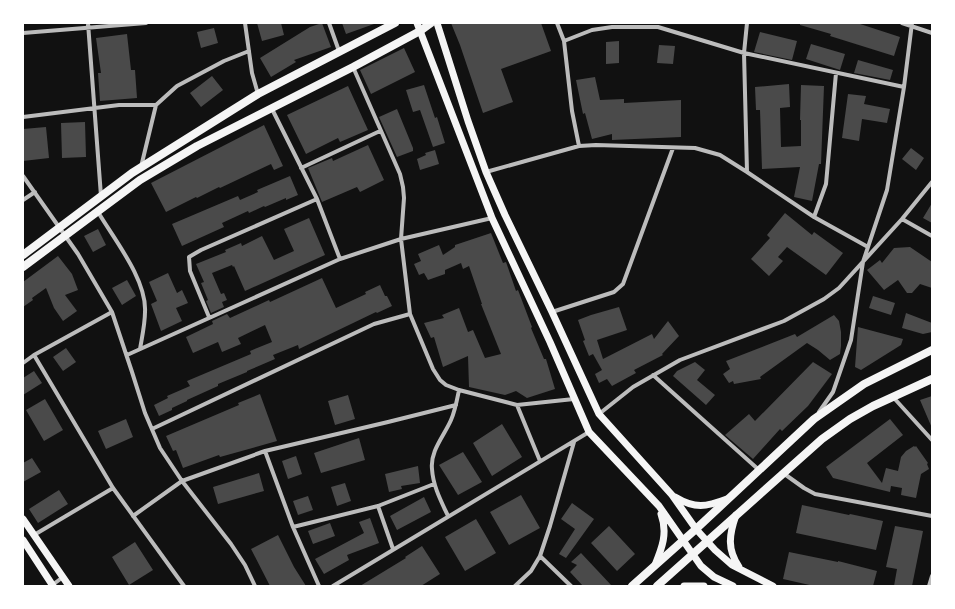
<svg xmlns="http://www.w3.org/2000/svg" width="955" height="609" viewBox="0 0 955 609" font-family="'Playfair Display',serif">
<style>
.building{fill:#4a4a4a}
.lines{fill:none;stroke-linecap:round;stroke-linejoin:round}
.minor{stroke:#bcbcbc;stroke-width:4}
.secondary{stroke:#f5f5f5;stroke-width:7}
.primary{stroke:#f5f5f5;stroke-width:8}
</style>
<rect width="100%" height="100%" fill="#111"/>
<!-- building -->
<path class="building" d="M257,23H281L284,35L262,41Z
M322,23L331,47L294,60L296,62L271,77L260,58L310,27Z
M342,23H374V24L346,34Z
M451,23H541L551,51L501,69L513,102L483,113L460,45Z
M800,23H857L900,37L894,56L830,36L831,34L800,25Z
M214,28L218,43L201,48L197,32Z
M760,32L797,41L792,60L754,52Z
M127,34L131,70H135L137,98L100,101L98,73H101L96,38Z
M619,41V63L606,64V42Z
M811,44L845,54L840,70L806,59Z
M659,45L675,46L673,64L657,63Z
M404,48L415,72L371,94L360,70Z
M858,60L893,70L890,80L854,73Z
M212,76L223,90L201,107L190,93Z
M595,77L600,100L624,99V103L681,100V137L612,140V134L592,139L585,113L583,114L576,80Z
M789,84L790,107L780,108L781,147L801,146V120H800L801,85L824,86L821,164H819L812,201L794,197L800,167L762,169L760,110H756L755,87Z
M424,85L435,118L437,117L445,143L433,147L420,110L413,112L406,90Z
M348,86L368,130L340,142L338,138L306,154L287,115Z
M848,94L866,96L864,104L890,109L887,123L862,119L859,141L842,138Z
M397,109L413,148V151L397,157L379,117Z
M85,122L86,157L62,158L61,123Z
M264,125L283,166L274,170L271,164L220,188L219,187L197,198L196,197L166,212L151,183Z
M46,127L49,158L23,161V129Z
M368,145L384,180L360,192L357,187L322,202L308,168L332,158L333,161Z
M911,148L924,158L916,170L902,159Z
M435,150L439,164L420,170L417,159L426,155L425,153Z
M290,176L298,195L286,200V198L265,207L264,206L249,213L248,211L222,223L224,227L182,246L172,224L238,196L240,200L258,192L257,190Z
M932,203V223L923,218Z
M785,213L812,235L814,232L843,253L826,275L787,247L778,257L783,261L769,276L751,259L770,238L767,235Z
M309,218L325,255L245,291L234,266L233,267L232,265L212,273L221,294L224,293L227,300L222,302L224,307L211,313L206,301L208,300L201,283L204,282L196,264L226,252L225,250L241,243L242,246L262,236L274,260L294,251L284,229Z
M98,229L106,245L93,252L84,236Z
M491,233L503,263L506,262L516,291L518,290L532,327L531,328L544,359H546L555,389L527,398L516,391L505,395L469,387L468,356L443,367L434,337L431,338L424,323L444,318L442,315L459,308L468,332L473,330L485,358L501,354L481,304H482L469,266L463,269L461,263L445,270V274L428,280L424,273L419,275L414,264L421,261L418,254L439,245L443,255L455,247V245Z
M910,247L932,262V288L920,284L912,293H907L898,280L884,290L867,270L880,260L882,263L894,248Z
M58,256L72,274L78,290L65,295L77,311L63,321L54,308L46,288L32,298L33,300L23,307V282Z
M168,273L177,293L182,290L188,303L176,308L182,321L161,331L151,304L157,301L149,282Z
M322,278L336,308L366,294L365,292L380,285L385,296H387L392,306L377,313L376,312L299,349L298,345L273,355L275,359L247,371V372L218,384V386L187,400V401L172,408V410L159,416L154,405L168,398L167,396L190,386L187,381L251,354L250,351L272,342L265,325L238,338L241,344L222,352L218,342L193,353L186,337L213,324L212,321L227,314L230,318L269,300L270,302Z
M127,280L136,296L122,305L112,288Z
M873,296L895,303L891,315L869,308Z
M619,307L627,330L597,340L603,359L652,334L654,339L668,321L679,336L662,354L663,355L634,370L636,373L612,386L607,379L599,383L595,374L602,370L593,354L589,356L583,341L585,340L578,320L591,315Z
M906,313L932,323V332L923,334L902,328Z
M834,315L839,321L841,332V346L840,354L830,360L818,350L807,343L760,377L761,379L734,384L733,381L729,383L723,374L730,369L726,361L795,334L797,337Z
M858,327L903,339L901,345L861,370L855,367Z
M66,348L76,362L63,371L53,357Z
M695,362L705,370L697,380L715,395L706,405L673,376L677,371Z
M813,362L832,374L808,406L782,431L780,429L753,459L725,435L749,414L755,421Z
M34,371L42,383L23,395V378Z
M260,394L277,441L220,457L219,455L183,468L176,450L173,451L166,436L239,405L238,403Z
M348,395L355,419L335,425L328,401Z
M932,396V428L920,400Z
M45,399L63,430L44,441L26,410Z
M126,419L133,437L106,449L98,431Z
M890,419L903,435L867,463L882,483L886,468L898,471L901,457L906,451L914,446L915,447L916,446L928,463L927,464L929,469L921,474L916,498L901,495L902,488L891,486L890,492L833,478L826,467Z
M502,424L522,457L492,476L473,443Z
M359,438L365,460L321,473L314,453Z
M463,452L482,482L458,495L439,465Z
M296,456L302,474L288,479L282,461Z
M32,458L41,472L23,482V463Z
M418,466L420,483L401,486L402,489L389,492L385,474Z
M259,473L264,491L218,504L213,487Z
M345,483L351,501L337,506L331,487Z
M59,490L68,504L38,523L29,509Z
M521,495L540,528L509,545L490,512Z
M308,496L313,510L298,515L293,501Z
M424,497L431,512L397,530L390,516Z
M572,503L594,519L566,558L559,554L575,529L561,519Z
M802,505L849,515L850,514L883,521L876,550L796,533Z
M370,518L379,543L347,555L349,560L324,574L315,559L364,533L359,522Z
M476,519L496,553L465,571L445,537Z
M330,523L335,536L313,544L308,531Z
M609,526L635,554L617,571L591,543Z
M895,526L923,531L912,586H894L897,569L886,567Z
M278,535L294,567L306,586H270L251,549Z
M135,542L153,570L129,585L112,557Z
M422,546L440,574L421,586H360L406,558L405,557Z
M789,552L838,562V561L877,571L873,586H814L783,579Z
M581,553L612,586H583L570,572L577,565L571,562Z"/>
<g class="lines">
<!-- minor -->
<path class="minor" d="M88,23L101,196
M245,23L252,73L258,94
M329,23L339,51
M557,23L564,41L572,111L579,146
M747,23L744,53L747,172
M902,23L932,33
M23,33L146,23
M564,41L592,30L612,27H658L744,53L904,87
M353,67L400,174L403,187L404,198L401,239L410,314L433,369L440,380L446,385L459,390L517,405L574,399
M272,109L317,199L340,259
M23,117L119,105H156
M141,167L156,105L177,86L224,61L249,51
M301,168L380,131
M486,172L579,146L596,145L695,148L720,155L747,172L814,217L868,247
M23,176L78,254L112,312L132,372L145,413L160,448L182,481L231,544L245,565L255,586
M23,200L35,192
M98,212C114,239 147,280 145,312C145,324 142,337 140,349
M814,217L826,184L836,73
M902,219L932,236
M552,312L614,292L623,284L673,148
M209,317L190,271L189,257L201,250L317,199
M34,355L113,488L184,586
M127,355L340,259L401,239L492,218
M23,363L34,355L112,312
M653,375L759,470
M893,397L932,440
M517,405L540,461
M819,412L833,392L851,340L863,262L887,190L904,87L912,23
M599,414L633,387L680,360L784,321L824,299L839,288L902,219L932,182
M152,429L374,324L410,314
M265,451L293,527L319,586
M783,473L804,488L815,494L932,516
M378,506L393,549
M133,516L182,481L265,451L388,422L456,405
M448,516C441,501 433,486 432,469C430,451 444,436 451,420C455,411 457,400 459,390
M293,527L378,506L434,484
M34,535L113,488
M540,556L571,586
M51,586L63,577
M333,586L589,432
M515,586L531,571L540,556L550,526L574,442
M929,586L932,576"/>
<!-- secondary -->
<path class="secondary" d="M417,23L492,218L550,342L589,432L659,506L701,566L714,577L733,586
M437,23L468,121L486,172L505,215L552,312L599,414L672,495L696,529L715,550L732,565L773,586
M675,497C695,509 706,507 727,499
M736,515C729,535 727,549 739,567
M23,519L69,586
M23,540L53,586
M655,565C662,548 668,533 661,514
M684,586H704"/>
<!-- primary -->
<path class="primary" d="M23,255L132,173L258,94L395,23
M23,267L140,180L197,146L353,67L420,31L431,23
M632,586L696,529L814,419L864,384L932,350
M657,586L822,439L850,419L873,406L932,379"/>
</g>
<!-- border -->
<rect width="955" height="609" fill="none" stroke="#ffffff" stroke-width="48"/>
</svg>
